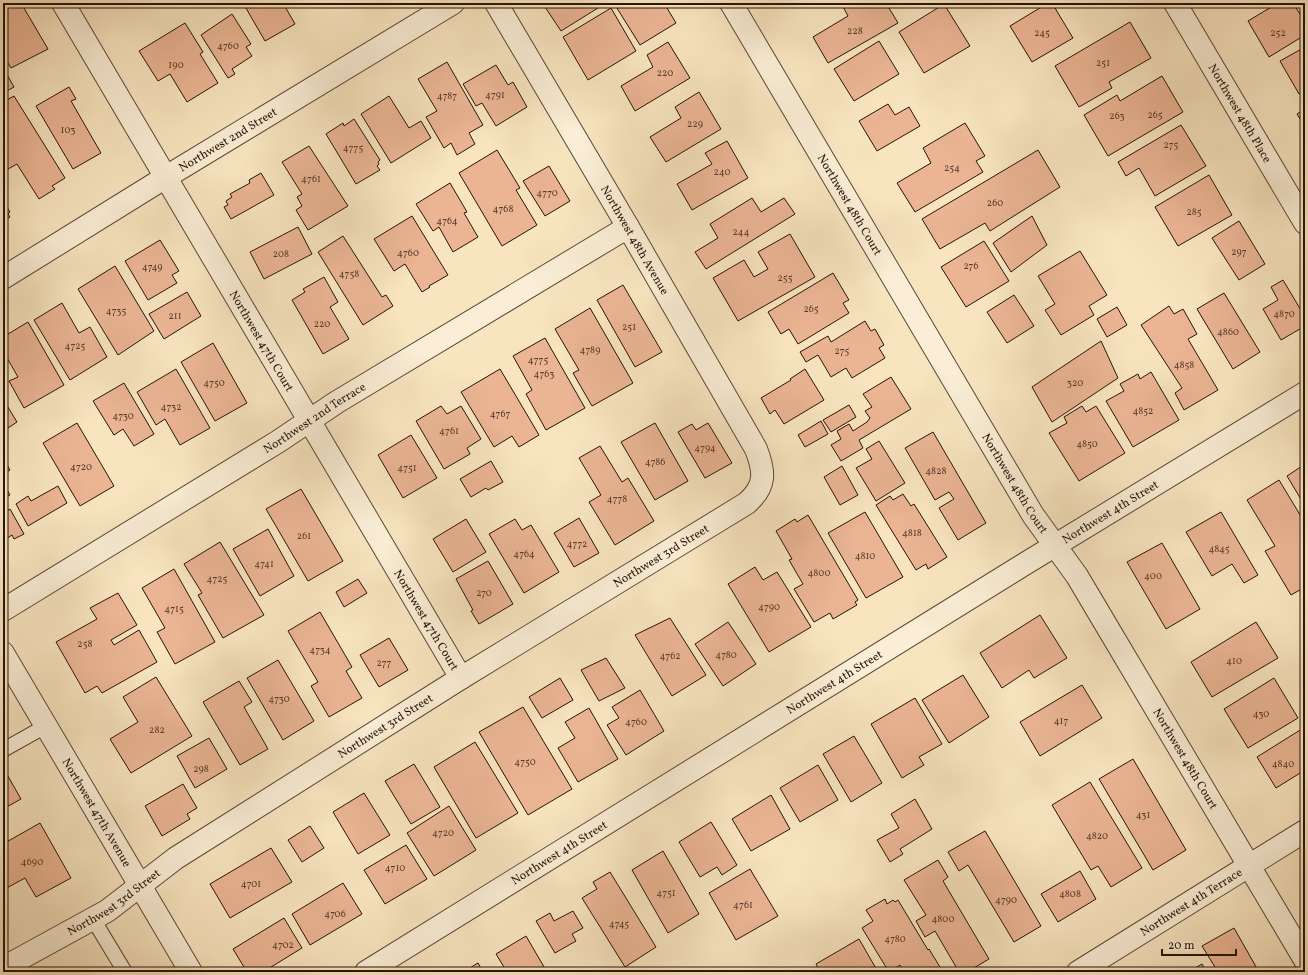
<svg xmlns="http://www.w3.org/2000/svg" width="1308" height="975" viewBox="0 0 1308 975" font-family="Vollkorn,serif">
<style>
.building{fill:#ebb594;stroke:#281305}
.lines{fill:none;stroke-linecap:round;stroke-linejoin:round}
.service-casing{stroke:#5c4834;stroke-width:16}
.minor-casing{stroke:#5c4834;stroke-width:24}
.tertiary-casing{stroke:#5c4834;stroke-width:24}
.service{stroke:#faeed6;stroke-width:14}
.minor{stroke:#faeed6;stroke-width:22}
.tertiary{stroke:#faeed6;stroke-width:22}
.labels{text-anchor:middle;stroke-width:3;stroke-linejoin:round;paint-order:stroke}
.number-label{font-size:10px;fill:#593c29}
.street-label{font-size:12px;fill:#281305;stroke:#faeed6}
</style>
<rect width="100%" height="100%" fill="#f8e5c0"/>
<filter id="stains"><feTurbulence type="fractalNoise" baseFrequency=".005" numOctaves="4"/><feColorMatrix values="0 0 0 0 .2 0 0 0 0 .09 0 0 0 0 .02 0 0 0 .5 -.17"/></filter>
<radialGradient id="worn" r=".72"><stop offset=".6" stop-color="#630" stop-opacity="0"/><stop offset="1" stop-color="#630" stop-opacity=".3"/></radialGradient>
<!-- building -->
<path class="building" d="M3,3H21L48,49L11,68L3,55Z
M243,3H283L295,24L265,41Z
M552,3H606L561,31L545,7Z
M618,3H664L676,23L640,45L615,5Z
M841,3H886L898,23L828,63L813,37L848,16Z
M1019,3H1031L1022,8Z
M1048,3H1052L1073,38L1032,62L1010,26Z
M1231,3H1239L1233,7Z
M1278,3H1293L1305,22V35L1269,57L1248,21Z
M944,4L970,46L924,73L899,32Z
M611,8L636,51L588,80L563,37Z
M232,14L251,44L246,47L252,56L232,69L235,74L228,78L201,35Z
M1130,22L1151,58L1109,82L1112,88L1079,107L1055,66Z
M185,23L203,52L200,54L218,83L187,102L170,74L158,81L139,51Z
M879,41L899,74L854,101L834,69Z
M668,42L690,78L635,111L621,86L653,67L647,55Z
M1305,47V91L1299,94L1280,61Z
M447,62L483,125L469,133L475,144L457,155L451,143L444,148L426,117L437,111L418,79Z
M496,65L508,85L513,82L527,107L496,126L482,103L476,106L463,84Z
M6,73L14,87L3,93V74Z
M1162,76L1183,112L1108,156L1084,115L1117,95L1120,101Z
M69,87L76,99L71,101L101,153L73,169L36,106Z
M699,92L721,129L666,162L650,137L681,118L675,107Z
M14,96L65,178L52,186L55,189L39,199L17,164L8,169L3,161V102Z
M389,96L409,128L421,121L431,138L391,163L361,114Z
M888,104L895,115L909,107L920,126L877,151L859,121Z
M1305,109V127L1297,114Z
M354,119L380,160L378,162L379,164L377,166L380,170L356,184L326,134L343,123L344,126Z
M965,123L985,156L976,161L983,172L915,212L897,183L931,163L923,148Z
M1181,125L1206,166L1155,196L1139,168L1126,176L1118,162Z
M727,141L748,178L692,210L677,184L712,164L705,153Z
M309,146L348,206L308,230L296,210L302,206L297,197L302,194L282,162Z
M497,150L520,188L516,190L537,225L502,246L459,173Z
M1038,150L1060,187L990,231L985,223L940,249L922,219Z
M549,166L570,201L545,216L523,181Z
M261,173L274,195L231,219L224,207L228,205L226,201L232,197L230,194L250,183L249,180Z
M1209,175L1232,215L1178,246L1155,207Z
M450,183L467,212L464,213L478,237L453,252L439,227L433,231L416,204Z
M752,198L761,212L784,198L795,214L706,269L695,252L718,238L710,224Z
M3,201L10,212L8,214L10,217L3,221Z
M412,216L448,275L429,286L430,287L422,292L405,264L394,271L374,239Z
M1032,216L1047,245L1011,272L993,243Z
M1239,221L1265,264L1239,280L1212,238Z
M298,227L312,254L264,279L250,252Z
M790,234L815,277L738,321L713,278L744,260L754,277L768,269L758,252Z
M343,236L382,297L386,295L393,306L363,325L318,252Z
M160,240L179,271L172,275L177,283L148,300L125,261Z
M984,241L1009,281L966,307L941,267Z
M1080,251L1107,295L1089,306L1094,315L1061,335L1045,310L1055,304L1038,276Z
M115,266L154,331L118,355L78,289Z
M833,273L849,300L843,303L849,313L798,344L789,329L781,334L768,312Z
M324,277L338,302L330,307L349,339L323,354L292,300L305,292L303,289Z
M1283,280L1305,317V326L1281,340L1263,309L1278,300L1271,287Z
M623,285L662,352L635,367L597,300Z
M187,292L201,316L164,339L149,314Z
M1224,293L1260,352L1233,369L1197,309Z
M1014,295L1034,326L1007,343L987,312Z
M62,303L79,333L90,327L107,357L70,380L34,320Z
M1169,306L1174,314L1183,309L1197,334L1188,339L1218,390L1184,410L1175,393L1182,388L1141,325Z
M1117,307L1127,325L1107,337L1097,319Z
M590,308L633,383L592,406L573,373L579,370L555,329Z
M865,321L871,331L875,329L884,345L879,348L885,358L852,378L846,368L831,377L818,355L806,362L800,352L828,336L831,342Z
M28,322L64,385L24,408L9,381L18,377L3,351V337Z
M545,338L585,408L546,430L526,394L532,390L513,356Z
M1101,341L1118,378L1052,422L1032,387Z
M213,343L247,403L215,421L181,362Z
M176,369L210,428L180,445L165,419L156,425L137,392Z
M500,369L539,435L519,447L512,436L494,447L461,392Z
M805,369L824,400L784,424L775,410L770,414L761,398L791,380L790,379Z
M1151,372L1179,420L1133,447L1106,401L1124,391L1120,384L1138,374L1140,379Z
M891,377L911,409L859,440L863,448L841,461L831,445L841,439L837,431L849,424L853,431L867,422L870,418L865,411L872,407L863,394Z
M124,383L154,434L134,446L123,429L114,435L93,401Z
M3,399L17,422L5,430L7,434L3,436Z
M849,405L856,417L831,432L823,420Z
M441,406L447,414L461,406L481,439L467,448L470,454L444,469L416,421Z
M1082,406L1086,412L1096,406L1125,453L1079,481L1049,433L1067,423L1064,417Z
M821,421L828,434L805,447L798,435Z
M77,423L114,486L80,506L43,443Z
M655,423L688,481L655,500L621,442Z
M708,423L732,463L705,478L678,432L692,424L696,430Z
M933,432L986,523L958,540L939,508L954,499L949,492L935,500L905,448Z
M411,435L437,478L403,498L378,455Z
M879,441L905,483L876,501L856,468L872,459L866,449Z
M600,446L622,482L628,478L654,521L615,545L589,502L601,495L579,458Z
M3,458L10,470L3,474Z
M491,461L503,482L488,490L486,488L471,497L460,479Z
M1305,464V506L1287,476Z
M842,466L858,495L840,505L824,477Z
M1279,480L1305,523V587L1291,595L1265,551L1275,546L1247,500Z
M3,483L10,495L3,499Z
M58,486L67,503L28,526L16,504L28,496L31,501Z
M301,489L343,561L308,581L266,509Z
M903,494L911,506L914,504L947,557L928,569L926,564L916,570L876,505L890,496L893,500Z
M10,509L24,534L14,539L12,535L3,541V514Z
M865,512L903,577L866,598L828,533Z
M1221,512L1258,575L1244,583L1232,564L1212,576L1186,532Z
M808,515L858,600L855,602L857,605L833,619L830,613L814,622L794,589L803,584L789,560L792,559L776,531L795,519L797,522Z
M579,518L599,553L574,567L554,533Z
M466,519L486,552L453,572L433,539Z
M515,519L522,530L531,525L559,572L524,593L489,534Z
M268,529L294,576L260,596L233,549Z
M220,542L264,615L223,638L198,595L202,593L184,564Z
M1162,543L1200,609L1166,629L1127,562Z
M488,561L513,604L479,624L471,611L473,610L456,579Z
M755,567L763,580L777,572L811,627L769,652L728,584Z
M174,569L215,642L175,664L157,632L165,628L142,588Z
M358,579L367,593L344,607L336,592Z
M118,593L137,625L111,640L114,645L139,630L157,662L102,693L97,686L85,693L56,642L97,619L90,608Z
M320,612L352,667L346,671L362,698L329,717L311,686L318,682L288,631Z
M1040,615L1067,658L1034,678L1029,670L1002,688L980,653Z
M670,618L706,675L672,696L635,635Z
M728,622L756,664L723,686L695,644Z
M1256,622L1278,658L1212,697L1191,662Z
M389,638L408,670L379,687L360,655Z
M606,658L625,688L599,701L581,670Z
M278,660L314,721L283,740L247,678Z
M963,675L989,717L949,743L922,700Z
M156,677L192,736L131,773L110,739L138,722L123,697Z
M560,678L573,700L542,718L529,697Z
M1274,678L1298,718L1248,748L1224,709Z
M239,681L252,702L244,707L268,749L240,765L203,702Z
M1082,685L1102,718L1040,756L1020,722Z
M640,690L664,731L626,755L607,725L619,718L612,707Z
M915,698L942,744L919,757L924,765L902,778L871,724Z
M523,707L572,789L528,815L479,732Z
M589,708L618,759L578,782L558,748L575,738L565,722Z
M1305,727V770L1276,788L1257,757Z
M854,736L882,783L851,802L823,754Z
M209,738L227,769L195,788L177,756Z
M475,742L518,813L476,838L434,767Z
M1133,759L1186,850L1153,870L1099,779Z
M414,764L440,807L411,824L385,781Z
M818,765L838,800L800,822L780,788Z
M5,771L21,799L3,809V772Z
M1090,782L1142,868L1111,887L1098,866L1091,870L1052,805Z
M183,784L197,808L187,814L190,819L162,836L145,806Z
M364,793L390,835L358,854L333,812Z
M771,795L790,829L751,851L732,819Z
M915,799L932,829L900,849L903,854L890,862L877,840L899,828L891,814Z
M449,806L476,850L434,876L407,833Z
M711,822L737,865L722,875L717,867L700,877L679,842Z
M40,823L71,878L36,897L25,878L3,890V844Z
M310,826L324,848L302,862L288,840Z
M985,831L1041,926L1014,942L968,865L959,871L948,852Z
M406,845L427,879L385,904L364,870Z
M271,848L292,882L230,918L210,884Z
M663,851L699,914L668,933L632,870Z
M938,860L948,877L943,881L989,959L967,972H959L935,931L925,937L916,921L926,915L904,880Z
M750,869L778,916L736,940L709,893Z
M1080,871L1096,899L1058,922L1041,894Z
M610,872L656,947L625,967L582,898L597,889L593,882Z
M343,883L362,914L310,945L292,914Z
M885,899L887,904L893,900L895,902L898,900L928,950L929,949L943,972H904L900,965L889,972L862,928L873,921L866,910Z
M573,911L583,928L572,934L576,941L555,953L536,921L550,913L554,921Z
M284,918L302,948L263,972H247L233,949Z
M1234,928L1259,972H1218L1202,946Z
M526,936L547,972H507L496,954Z
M859,939L878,972H820L816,964Z
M478,963L483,972H463Z
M1202,964L1206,972H1188Z
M106,967L109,972H97Z
M614,968L616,972H607Z"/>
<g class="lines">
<defs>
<path id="service" d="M3,750L46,726
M93,919L125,972"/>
<g id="minor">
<path id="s1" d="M63,3C196,228 327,454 461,678"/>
<path id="s2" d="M731,3L1033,515L1077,576L1305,960"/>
<path id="s3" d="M1175,3L1305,223"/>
<path id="s4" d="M3,278L166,177L453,3"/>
<path id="s5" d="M3,610L279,441L337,402L628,227"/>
<path id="s6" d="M3,968L107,911L176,858L461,678L747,503C766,486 765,472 756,449L628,227L496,3"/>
<path id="s7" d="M366,972L1023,565L1305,393"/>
<path id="s8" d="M1078,972L1305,831"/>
</g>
<g id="tertiary">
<path id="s9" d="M3,653L191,972"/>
</g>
</defs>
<!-- service casing -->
<use href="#service" class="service-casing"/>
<!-- minor casing -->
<use href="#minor" class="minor-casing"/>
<!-- tertiary casing -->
<use href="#tertiary" class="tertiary-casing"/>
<!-- service -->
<use href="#service" class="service"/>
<!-- minor -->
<use href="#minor" class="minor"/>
<!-- tertiary -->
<use href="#tertiary" class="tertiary"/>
</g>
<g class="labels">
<!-- number labels -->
<g class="number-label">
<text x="855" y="34">228</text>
<text x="1042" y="36">245</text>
<text x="1278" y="36">252</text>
<text x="228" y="49">4760</text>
<text x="1103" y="66">251</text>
<text x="176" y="68">190</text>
<text x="665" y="76">220</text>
<text x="495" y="98">4791</text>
<text x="447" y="99">4787</text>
<text x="1155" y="118">265</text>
<text x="1117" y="119">263</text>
<text x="695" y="127">229</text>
<text x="68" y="133">103</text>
<text x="1171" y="148">275</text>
<text x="353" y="151">4775</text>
<text x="952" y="171">254</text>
<text x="722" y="175">240</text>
<text x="311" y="182">4761</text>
<text x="547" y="196">4770</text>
<text x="995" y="206">260</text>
<text x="503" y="212">4768</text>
<text x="1194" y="215">285</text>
<text x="447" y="224">4764</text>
<text x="741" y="235">244</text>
<text x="1239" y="255">297</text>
<text x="408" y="256">4760</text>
<text x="281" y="257">208</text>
<text x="971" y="269">276</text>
<text x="152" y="270">4749</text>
<text x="349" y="277">4758</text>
<text x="785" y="281">255</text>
<text x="811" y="312">265</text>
<text x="116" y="314">4735</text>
<text x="1284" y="317">4870</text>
<text x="175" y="319">211</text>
<text x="322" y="327">220</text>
<text x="629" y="330">251</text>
<text x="1228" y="335">4860</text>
<text x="75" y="349">4725</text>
<text x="590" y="353">4789</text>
<text x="842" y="354">275</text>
<text x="538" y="363">4775</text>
<text x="1184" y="368">4858</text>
<text x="544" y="377">4763</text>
<text x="214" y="386">4750</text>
<text x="1075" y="386">320</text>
<text x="171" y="410">4732</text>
<text x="1143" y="414">4852</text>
<text x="500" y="417">4767</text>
<text x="123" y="419">4730</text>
<text x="449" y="434">4761</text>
<text x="1087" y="447">4850</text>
<text x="705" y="451">4794</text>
<text x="655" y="465">4786</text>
<text x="81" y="470">4720</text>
<text x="407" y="471">4751</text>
<text x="936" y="474">4828</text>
<text x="617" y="502">4778</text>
<text x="912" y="536">4818</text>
<text x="304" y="539">261</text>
<text x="577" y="547">4772</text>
<text x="1219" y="552">4845</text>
<text x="524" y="557">4764</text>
<text x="865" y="559">4810</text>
<text x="264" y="567">4741</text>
<text x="819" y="576">4800</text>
<text x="1153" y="579">400</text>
<text x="217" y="582">4725</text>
<text x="484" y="596">270</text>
<text x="769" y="610">4790</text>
<text x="174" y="612">4715</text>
<text x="85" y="647">258</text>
<text x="320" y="653">4734</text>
<text x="726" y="658">4780</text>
<text x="670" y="659">4762</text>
<text x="1234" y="664">410</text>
<text x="384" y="666">277</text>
<text x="279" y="702">4730</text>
<text x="1261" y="717">430</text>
<text x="1061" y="724">417</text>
<text x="636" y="725">4760</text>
<text x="157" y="733">282</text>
<text x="525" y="765">4750</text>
<text x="1283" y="767">4840</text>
<text x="201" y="772">298</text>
<text x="1143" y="818">431</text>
<text x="443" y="836">4720</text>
<text x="1097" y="839">4820</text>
<text x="32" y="865">4690</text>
<text x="395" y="871">4710</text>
<text x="251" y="887">4701</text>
<text x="666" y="896">4751</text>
<text x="1070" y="897">4808</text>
<text x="1006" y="903">4790</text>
<text x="743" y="908">4761</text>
<text x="335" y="917">4706</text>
<text x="943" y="922">4800</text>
<text x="619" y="927">4745</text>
<text x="895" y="942">4780</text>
<text x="283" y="948">4702</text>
</g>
<!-- street labels -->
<g class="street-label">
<text dy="4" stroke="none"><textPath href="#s3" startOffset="128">Northwest 48th Place</textPath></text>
<text dy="4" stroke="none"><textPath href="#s4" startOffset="264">Northwest 2nd Street</textPath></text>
<text dy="4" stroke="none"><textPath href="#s2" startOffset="234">Northwest 48th Court</textPath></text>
<text transform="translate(635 240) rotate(60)" y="4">Northwest 48th Avenue</text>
<text dy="4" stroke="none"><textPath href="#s1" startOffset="392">Northwest 47th Court</textPath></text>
<text dy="4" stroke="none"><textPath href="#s5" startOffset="366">Northwest 2nd Terrace</textPath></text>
<text dy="4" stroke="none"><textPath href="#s2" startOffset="558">Northwest 48th Court</textPath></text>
<text dy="4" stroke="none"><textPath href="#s7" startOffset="875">Northwest 4th Street</textPath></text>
<text dy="4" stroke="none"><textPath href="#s6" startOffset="777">Northwest 3rd Street</textPath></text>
<text dy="4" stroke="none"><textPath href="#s1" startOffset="716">Northwest 47th Court</textPath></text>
<text dy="4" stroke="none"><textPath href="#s7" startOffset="551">Northwest 4th Street</textPath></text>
<text dy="4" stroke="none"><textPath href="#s6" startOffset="453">Northwest 3rd Street</textPath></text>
<text dy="4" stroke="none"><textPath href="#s2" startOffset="882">Northwest 48th Court</textPath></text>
<text dy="4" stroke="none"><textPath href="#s9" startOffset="185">Northwest 47th Avenue</textPath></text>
<text dy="4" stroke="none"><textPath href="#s7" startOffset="227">Northwest 4th Street</textPath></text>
<text dy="4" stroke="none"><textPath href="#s6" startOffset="129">Northwest 3rd Street</textPath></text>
<text dy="4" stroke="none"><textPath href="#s8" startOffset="133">Northwest 4th Terrace</textPath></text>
</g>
</g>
<!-- margin -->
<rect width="1308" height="975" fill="none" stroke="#f8e5c0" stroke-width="16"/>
<rect x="4" y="4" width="1300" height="967" fill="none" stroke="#281305" stroke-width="2"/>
<rect x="8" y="8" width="1292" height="959" fill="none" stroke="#281305"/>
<!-- scale -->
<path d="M1162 949v6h74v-6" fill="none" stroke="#281305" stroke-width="2"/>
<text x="1168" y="949" font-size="12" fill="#281305" stroke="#faeed6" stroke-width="3" paint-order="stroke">20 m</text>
<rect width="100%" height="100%" filter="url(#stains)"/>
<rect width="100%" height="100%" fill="url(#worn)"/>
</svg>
